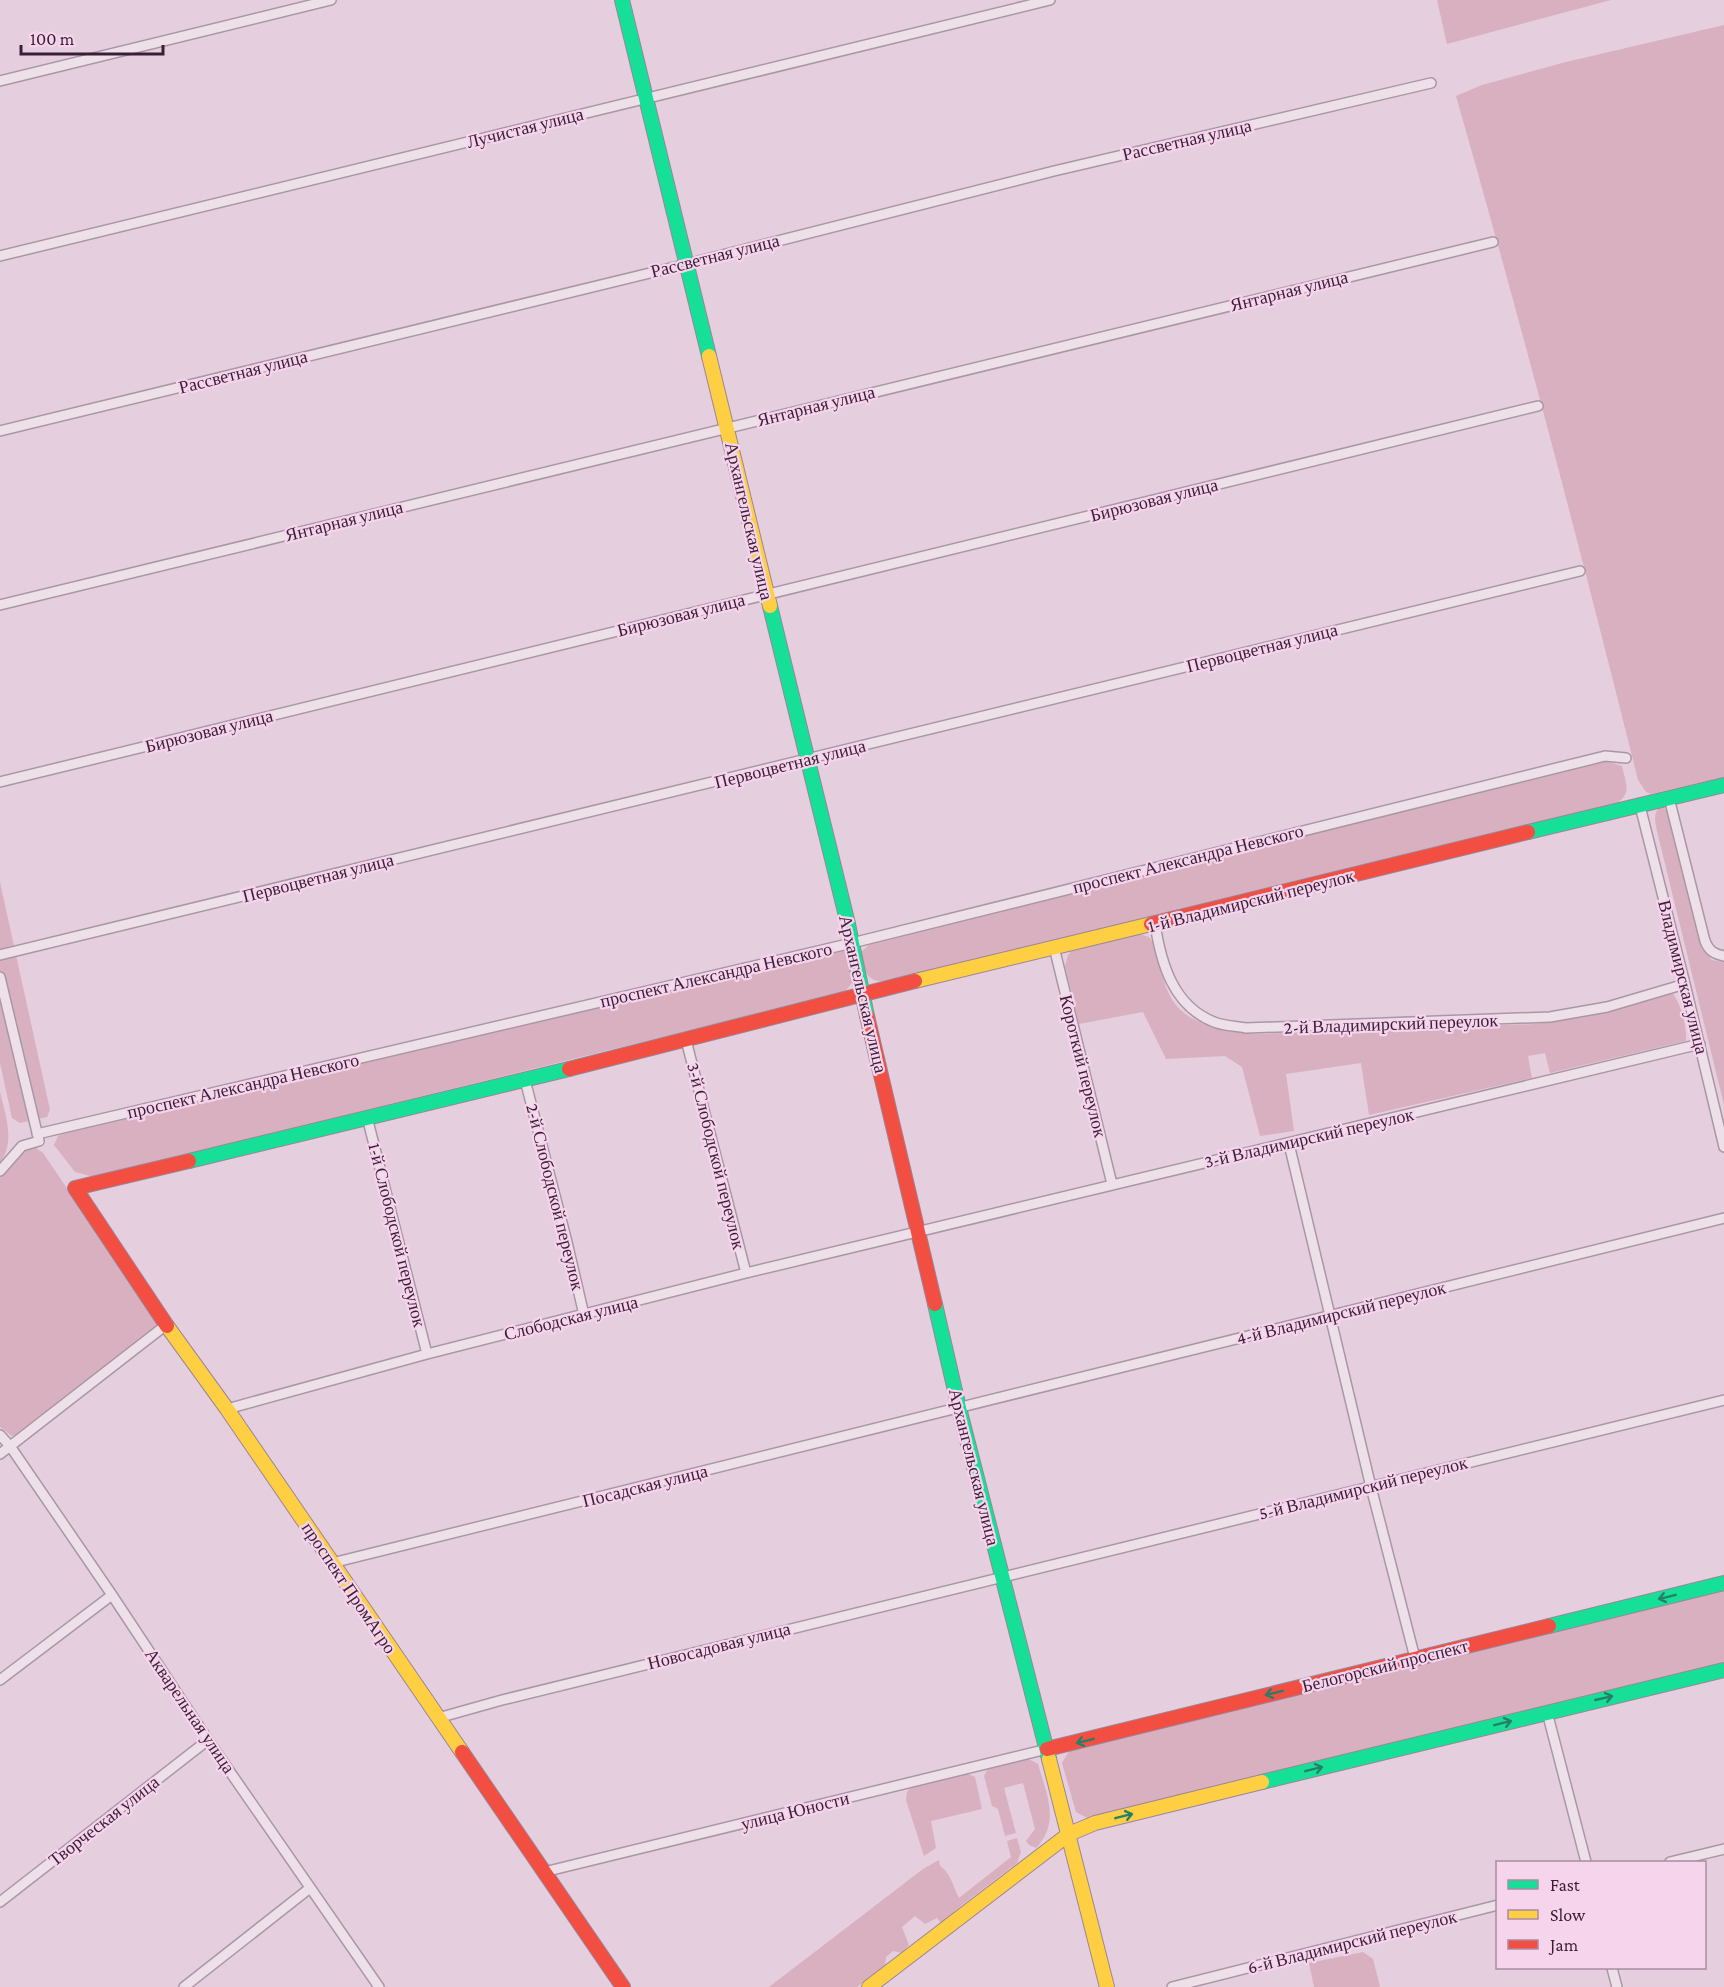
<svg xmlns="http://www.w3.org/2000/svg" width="1724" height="1987" viewBox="0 0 1724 1987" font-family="'Crimson Pro',serif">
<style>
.green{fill:#d8b0c0}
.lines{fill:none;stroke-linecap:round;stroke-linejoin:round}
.street-casing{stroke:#aa97a6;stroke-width:12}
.fast-casing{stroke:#9a8696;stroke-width:16}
.slow-casing{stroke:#9a8696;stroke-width:16}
.jam-casing{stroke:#9a8696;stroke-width:16}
.street{stroke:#eee0e9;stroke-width:9}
.fast{stroke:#16e098;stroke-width:14}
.slow{stroke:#ffcf43;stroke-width:14}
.jam{stroke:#f24e42;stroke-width:14}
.oneway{stroke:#287f68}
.labels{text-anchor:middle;stroke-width:4.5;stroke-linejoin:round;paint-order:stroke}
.street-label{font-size:18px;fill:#3a1e38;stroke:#f6d4ec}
</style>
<rect width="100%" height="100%" fill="#e5cede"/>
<!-- green -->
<path class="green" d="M1437,0H1611L1447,44Z
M1724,25V777L1651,794L1646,792L1638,780C1581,551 1521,323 1456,96L1482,85L1562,63Z
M1602,760L1622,766C1626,785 1633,794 1613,806L885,981C866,983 864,968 860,953L870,944Z
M1660,806L1666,809L1669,815L1698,931L1704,949L1712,960L1724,962V1105L1657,831C1655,821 1653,814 1660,806Z
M0,882L50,1110L47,1117L20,1123L12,1118L0,1063Z
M1140,934L1149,937L1154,944C1159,961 1162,982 1171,998C1187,1026 1226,1031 1255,1034L1535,1024L1595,1014L1664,994H1673C1681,1004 1687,1028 1686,1041L1550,1073L1545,1053L1528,1056L1532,1078L1369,1115L1361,1063L1286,1074L1294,1131L1260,1136L1242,1067L1225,1056L1166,1059L1143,1012L1079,1024L1065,966L1068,955L1074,948Z
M840,950L847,951L854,980L845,992L94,1177L75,1172L54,1145L58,1136L65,1132Z
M0,1091C5,1116 16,1140 0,1163Z
M30,1147L36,1148L43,1153L158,1322L155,1328L20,1433L12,1436L0,1427V1177L23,1151Z
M1724,1588V1665L1091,1820L1076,1812L1062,1763L1071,1748Z
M1027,1758L1038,1764C1046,1793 1061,1822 1036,1848L1029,1845L1026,1841L1035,1829L1023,1783L1004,1788L1016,1833L1005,1836L998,1809L992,1806L984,1776L989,1766Z
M966,1773L975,1777L982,1809L931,1821L936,1848L924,1856L906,1800L907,1792L912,1786Z
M1017,1838L1021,1852L1017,1863L962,1905L941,1923L937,1918L925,1924L915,1916L902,1927L909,1945L902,1953L893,1951L886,1957L885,1966L857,1987H769L923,1869L939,1860L940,1866C951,1873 953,1887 959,1898L1011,1857L1007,1841Z
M1363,1952L1373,1959L1380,1987H1314L1309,1963Z"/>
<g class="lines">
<defs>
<path id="street" d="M0,81L331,0
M0,256L1050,0
M0,431L687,264L1054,171L1431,83
M0,605L1493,242
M0,782L1538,406
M1669,798L1705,941C1709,951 1714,954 1724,956
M1640,806L1685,984L1724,1147
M1155,924C1161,963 1173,1006 1214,1022C1224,1026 1236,1026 1246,1028L1550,1017L1607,1007L1685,984
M1054,947L1112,1184
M0,955L1580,571
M0,977L39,1141L22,1146L0,1171
M686,1040L746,1273
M525,1080L567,1242L584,1315
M367,1117L427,1354
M37,1134L852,943L1605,756L1626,758
M1289,1144L1371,1487L1415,1658
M227,1409L427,1354L746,1273L1700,1044
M0,1435L10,1446L112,1595L208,1740L379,1987
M0,1454L166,1325
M332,1563L1724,1218
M0,1680L112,1595
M1547,1712L1586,1862
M438,1718L502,1700L1724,1400
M1670,1862L1724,1849
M544,1872L1047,1749
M0,1902L208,1740
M1612,1968L1617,1987
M184,1987L310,1888
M1172,1987L1498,1905"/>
<path id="fast" d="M622,0L709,356
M770,606L848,924L867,1016
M1528,832L1724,785
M189,1161L569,1069
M935,1304L959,1408L1049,1759
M1549,1626L1724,1583
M1262,1782L1724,1670"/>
<path id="slow" d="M709,356L770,606
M915,981L1151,924
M167,1326L227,1409L462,1752
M1049,1759L1107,1987
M869,1987L1069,1834L1095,1823L1262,1782"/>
<path id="jam" d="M1151,924L1528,832
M867,1016L935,1304
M569,1069L915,981
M167,1326L75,1188L189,1161
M1047,1749L1549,1626
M462,1752L623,1987"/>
</defs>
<!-- street casing -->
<use href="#street" class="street-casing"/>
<!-- fast casing -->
<use href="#fast" class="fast-casing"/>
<!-- slow casing -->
<use href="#slow" class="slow-casing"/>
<!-- jam casing -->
<use href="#jam" class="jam-casing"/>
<!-- street -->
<use href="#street" class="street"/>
<!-- fast -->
<use href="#fast" class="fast"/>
<!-- slow -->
<use href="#slow" class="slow"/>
<!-- jam -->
<use href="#jam" class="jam"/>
</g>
<!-- one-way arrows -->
<defs><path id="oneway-shaft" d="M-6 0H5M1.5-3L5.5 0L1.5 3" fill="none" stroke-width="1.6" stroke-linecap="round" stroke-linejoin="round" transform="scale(1.5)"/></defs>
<g class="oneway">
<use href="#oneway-shaft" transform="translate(1667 1597) rotate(166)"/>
<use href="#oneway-shaft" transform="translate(1274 1693) rotate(166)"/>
<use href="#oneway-shaft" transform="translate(1604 1698) rotate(-13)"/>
<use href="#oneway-shaft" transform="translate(1503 1723) rotate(-14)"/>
<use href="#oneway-shaft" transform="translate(1085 1741) rotate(166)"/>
<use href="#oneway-shaft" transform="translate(1314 1769) rotate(-14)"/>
<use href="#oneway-shaft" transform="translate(1124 1816) rotate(-14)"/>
</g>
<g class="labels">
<!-- street labels -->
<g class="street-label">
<text transform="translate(525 128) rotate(-14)" y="6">Лучистая улица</text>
<text transform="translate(1187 140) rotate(-13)" y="6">Рассветная улица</text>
<text transform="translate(715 256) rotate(-14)" y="6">Рассветная улица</text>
<text transform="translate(1289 291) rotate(-14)" y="6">Янтарная улица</text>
<text transform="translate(243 372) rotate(-14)" y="6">Рассветная улица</text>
<text transform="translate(816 406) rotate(-14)" y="6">Янтарная улица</text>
<text transform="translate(1154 500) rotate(-14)" y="6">Бирюзовая улица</text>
<text transform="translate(344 521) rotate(-14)" y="6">Янтарная улица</text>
<text transform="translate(749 521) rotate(77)" y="6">Архангельская улица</text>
<text transform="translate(681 615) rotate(-14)" y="6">Бирюзовая улица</text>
<text transform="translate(1262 648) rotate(-14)" y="6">Первоцветная улица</text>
<text transform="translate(209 731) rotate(-14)" y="6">Бирюзовая улица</text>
<text transform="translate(790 764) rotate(-14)" y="6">Первоцветная улица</text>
<text transform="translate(1188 859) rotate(-14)" y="6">проспект Александра Невского</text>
<text transform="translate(318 878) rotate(-14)" y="6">Первоцветная улица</text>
<text transform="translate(1251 901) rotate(-14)" y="6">1-й Владимирский переулок</text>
<text transform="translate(716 975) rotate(-13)" y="6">проспект Александра Невского</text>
<text transform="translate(1683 977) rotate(76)" y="6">Владимирская улица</text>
<text transform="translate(863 994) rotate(77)" y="6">Архангельская улица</text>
<text transform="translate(1391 1024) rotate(-2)" y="6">2-й Владимирский переулок</text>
<text transform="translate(1083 1066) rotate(76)" y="6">Короткий переулок</text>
<text transform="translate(243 1086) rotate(-13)" y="6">проспект Александра Невского</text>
<text transform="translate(1309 1138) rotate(-13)" y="6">3-й Владимирский переулок</text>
<text transform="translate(716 1156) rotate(76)" y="6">3-й Слободской переулок</text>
<text transform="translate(555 1197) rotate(76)" y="6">2-й Слободской переулок</text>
<text transform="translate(397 1235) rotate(76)" y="6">1-й Слободской переулок</text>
<text transform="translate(1341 1313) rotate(-14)" y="6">4-й Владимирский переулок</text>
<text transform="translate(571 1318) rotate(-14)" y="6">Слободская улица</text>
<text transform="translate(974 1467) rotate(76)" y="6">Архангельская улица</text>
<text transform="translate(645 1486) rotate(-14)" y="6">Посадская улица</text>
<text transform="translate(1363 1488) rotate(-14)" y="6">5-й Владимирский переулок</text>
<text transform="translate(349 1588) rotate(56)" y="6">проспект ПромАгро</text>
<text transform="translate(719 1646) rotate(-14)" y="6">Новосадовая улица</text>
<text transform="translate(1385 1666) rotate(-14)" y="6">Белогорский проспект</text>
<text transform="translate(190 1711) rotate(56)" y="6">Акварельная улица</text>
<text transform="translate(795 1811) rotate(-14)" y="6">улица Юности</text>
<text transform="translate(104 1821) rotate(-38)" y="6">Творческая улица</text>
<text transform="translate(1352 1942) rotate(-14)" y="6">6-й Владимирский переулок</text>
</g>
</g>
<!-- legend -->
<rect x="1496" y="1861" width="210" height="108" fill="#f6d4ec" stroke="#ab8ba4" stroke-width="1.5"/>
<rect x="1508" y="1880" width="30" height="9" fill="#16e098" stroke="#ab8ba4" stroke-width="1.5"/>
<text x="1550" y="1891" font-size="18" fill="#3a1e38">Fast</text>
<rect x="1508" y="1910" width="30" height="9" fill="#ffcf43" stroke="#ab8ba4" stroke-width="1.5"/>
<text x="1550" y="1921" font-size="18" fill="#3a1e38">Slow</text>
<rect x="1508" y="1940" width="30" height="9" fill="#f24e42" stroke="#ab8ba4" stroke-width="1.5"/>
<text x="1550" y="1951" font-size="18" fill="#3a1e38">Jam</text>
<!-- scale -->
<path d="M21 45v9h142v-9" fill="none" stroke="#3a1e38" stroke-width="3"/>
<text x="30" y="45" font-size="18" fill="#3a1e38" stroke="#f6d4ec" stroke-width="4.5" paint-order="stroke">100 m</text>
</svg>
